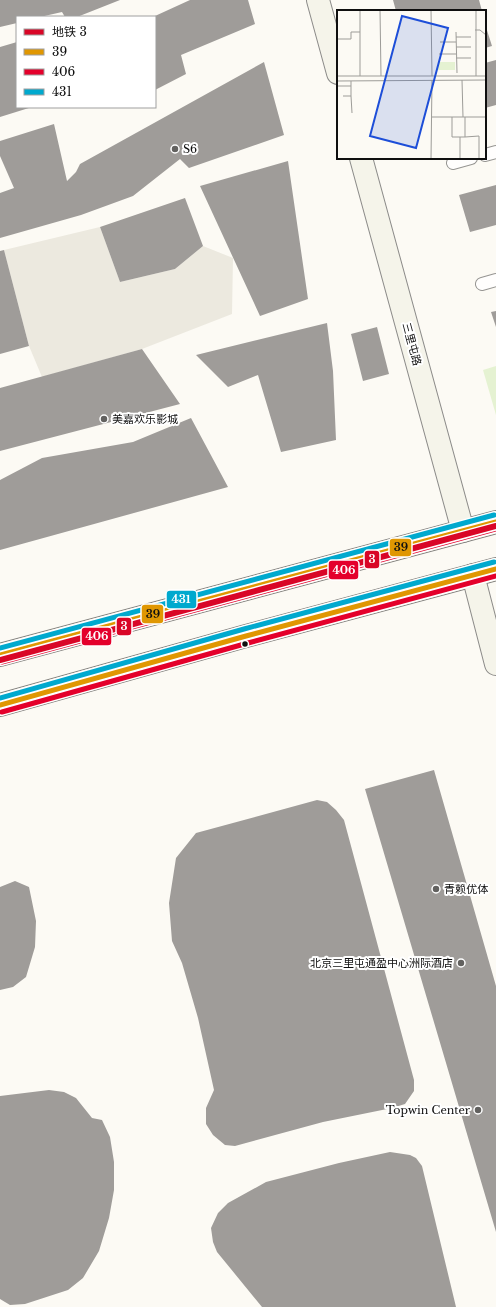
<svg xmlns="http://www.w3.org/2000/svg" width="496" height="1307" viewBox="0 0 496 1307" font-family="'Libre Baskerville','Noto Sans SC',serif">
<style>
.grass{fill:#e5f2d2}
.plaza{fill:#ece9df}
.building{fill:#9f9c99}
.lines{fill:none;stroke-linecap:round;stroke-linejoin:round}
.lane-casing{stroke:#969592;stroke-width:14}
.secondary-casing{stroke:#8c8b89;stroke-width:24}
.primary-casing{stroke:#83827f;stroke-width:24}
.lane{stroke:#fffefd;stroke-width:12}
.secondary{stroke:#f5f4ea;stroke-width:22}
.primary{stroke:#ede8d9;stroke-width:22}
.bus-1-casing{stroke:#fff;stroke-width:8}
.bus-2-casing{stroke:#fff;stroke-width:8}
.bus-3-casing{stroke:#fff;stroke-width:8}
.bus-1{stroke:#e09702;stroke-width:5}
.bus-2{stroke:#e4002b;stroke-width:5}
.bus-3{stroke:#00a9ce;stroke-width:5}
.metro-1-casing{stroke:#fff;stroke-width:9}
.metro-1{stroke:#d90627;stroke-width:6}
.poi-dot{fill:#62615f;stroke:#fff;stroke-width:1.5}
.bus-dot{fill:#0f0f0f;stroke:#fff;stroke-width:1.5}
.labels{text-anchor:middle;stroke-width:4;stroke-linejoin:round;paint-order:stroke}
.poi-label{font-size:11px;fill:#0f0f0f;stroke:#fff;text-anchor:start}
.street-label{font-size:11px;fill:#0f0f0f;stroke:#fff}
.inset-road{fill:none;stroke:#9d9c98;stroke-width:1}
.view{fill:#1d4ed8;fill-opacity:0.15;stroke:#1d4ed8;stroke-width:2}
.inset-edge{fill:none;stroke:#0f0f0f;stroke-width:2}
.line-badge{stroke:#fff;stroke-width:1.5}
.badge-label{font-size:11px;text-anchor:middle;font-weight:bold;fill:#fff}
.pale-badge-label{font-size:11px;text-anchor:middle;font-weight:bold;fill:#111}
</style>
<rect width="100%" height="100%" fill="#fcfaf4"/>
<!-- grass -->
<path class="grass" d="M496,366V415L483,370Z"/>
<!-- plaza -->
<path class="plaza" d="M100,227L120,282L175,269L203,246L233,258L232,314L142,349L42,377L29,346L4,250Z"/>
<!-- building -->
<path class="building" d="M0,0H120L77,17H65L62,12L40,17H17V23L0,27Z
M190,0H248L255,24L181,55L186,74L155,90V16Z
M393,0H479L482,11H396Z
M485,24L492,46L485,48Z
M17,42V107H32L0,117V47Z
M496,60V105L485,108V63Z
M264,62L284,135L189,168L180,159L133,196L81,215L0,238V193L14,188L0,156V141L54,124L67,181L76,172L80,164Z
M288,161L308,299L260,316L200,186Z
M496,185V225L470,232L459,195Z
M185,198L203,246L175,269L120,282L100,227Z
M4,250L29,346L0,354V251Z
M496,311V327L491,312Z
M327,323L333,371L336,440L281,452L258,375L228,387L196,355Z
M377,327L389,374L363,381L351,334Z
M142,349L180,404L0,451V388Z
M191,418L228,487L0,550V480L42,458L133,442Z
M434,770L496,986V1232L365,789Z
M317,800L327,802L336,810L344,820L414,1080V1091L405,1104L392,1108L323,1122L235,1146L225,1145L213,1135L206,1124V1108L214,1090L198,1018L182,963L172,941L169,903L176,858L196,833Z
M15,881L29,887L36,921L35,947L26,977L13,987L0,990V887Z
M49,1090L64,1092L76,1098L92,1118L102,1120L110,1137L114,1162V1190L109,1218L99,1251L83,1278L68,1290L25,1304L10,1305L0,1299V1096Z
M390,1152L410,1155L416,1158L422,1166L456,1307H262L217,1252L213,1242L211,1228L218,1213L228,1203L266,1182L339,1163Z"/>
<g class="lines">
<defs>
<path id="lane" d="M485,155L496,152
M453,163L471,158
M482,284L496,280"/>
<path id="secondary" d="M318,0L338,73
M361,158L463,531
M473,575L496,664"/>
<path id="primary" d="M0,655L496,522
M0,705L246,636L496,569"/>
</defs>
<!-- lane casing -->
<use href="#lane" class="lane-casing"/>
<!-- secondary casing -->
<use href="#secondary" class="secondary-casing"/>
<!-- primary casing -->
<use href="#primary" class="primary-casing"/>
<!-- lane -->
<use href="#lane" class="lane"/>
<!-- secondary -->
<use href="#secondary" class="secondary"/>
<!-- primary -->
<use href="#primary" class="primary"/>
<defs>
<path id="bus-1" d="M0,655L496,522
M0,705L246,636L496,569"/>
<path id="bus-2" d="M2,662L496,529
M2,712L248,643L496,576"/>
<path id="bus-3" d="M0,648L494,515
M0,698L244,629L494,562"/>
</defs>
<!-- bus-1 casing -->
<use href="#bus-1" class="bus-1-casing"/>
<!-- bus-2 casing -->
<use href="#bus-2" class="bus-2-casing"/>
<!-- bus-3 casing -->
<use href="#bus-3" class="bus-3-casing"/>
<!-- bus-1 -->
<use href="#bus-1" class="bus-1"/>
<!-- bus-2 -->
<use href="#bus-2" class="bus-2"/>
<!-- bus-3 -->
<use href="#bus-3" class="bus-3"/>
<defs>
<path id="metro-1" d="M0,660L496,526"/>
</defs>
<!-- metro-1 casing -->
<use href="#metro-1" class="metro-1-casing"/>
<!-- metro-1 -->
<use href="#metro-1" class="metro-1"/>
</g>
<!-- markers -->
<g class="poi-dot">
<circle cx="175" cy="149" r="4"/>
<circle cx="104" cy="419" r="4"/>
<circle cx="436" cy="889" r="4"/>
<circle cx="461" cy="963" r="4"/>
<circle cx="478" cy="1110" r="4"/>
</g>
<circle class="bus-dot" cx="245" cy="644" r="3.5"/>
<g class="labels">
<!-- poi labels -->
<g class="poi-label">
<text x="183" y="153">S6</text>
<text x="112" y="423">美嘉欢乐影城</text>
<text x="444" y="893">青赖优体</text>
<text x="453" y="967" text-anchor="end">北京三里屯通盈中心洲际酒店</text>
<text x="470" y="1114" text-anchor="end">Topwin Center</text>
</g>
<!-- street labels -->
<g class="street-label">
<text transform="translate(412 344) rotate(75)" y="4">三里屯路</text>
</g>
</g>
<!-- overview -->
<g transform="translate(337 10)">
<rect width="149" height="149" fill="#fcfaf4"/>
<path d="M101,52H118V60H101Z" fill="#e5f2d2"/>
<path class="inset-road" d="M23,0V66M43,0L44,66M94,0L95,66M139,0V66M138,20H143L149,25M119,22L120,63M119,27H134M0,29H14V22H23M103,32H119M119,37H134M102,44H119M119,48H134M0,66H149M125,70L126,107M0,71L149,70M0,76H14V71M6,86H14V76M14,86L15,103M95,107H128V127H115V107M128,107H149M123,127V149M128,127L142,126V149M94,149L95,70"/>
<path class="view" d="M65,6L111,18L79,138L33,126Z"/>
<rect width="149" height="149" class="inset-edge"/>
</g>
<g class="line-badge">
<rect x="389" y="538" width="23" height="19" rx="4" fill="#e09702"/>
<rect x="364" y="550" width="16" height="19" rx="4" fill="#d90627"/>
<rect x="328" y="560" width="31" height="20" rx="4" fill="#e4002b"/>
<rect x="166" y="590" width="31" height="19" rx="4" fill="#00a9ce"/>
<rect x="141" y="604" width="23" height="20" rx="4" fill="#e09702"/>
<rect x="116" y="617" width="16" height="19" rx="4" fill="#d90627"/>
<rect x="81" y="627" width="31" height="19" rx="4" fill="#e4002b"/>
</g>
<g class="badge-label">
<text x="372" y="563">3</text>
<text x="344" y="574">406</text>
<text x="181" y="603">431</text>
<text x="124" y="630">3</text>
<text x="97" y="640">406</text>
</g>
<g class="pale-badge-label">
<text x="401" y="551">39</text>
<text x="153" y="618">39</text>
</g>
<!-- legend -->
<rect x="16" y="16" width="140" height="92" fill="#ffffff" stroke="#9f9f9f"/>
<rect x="24" y="29" width="20" height="6" fill="#d90627" stroke="#9f9f9f"/>
<text x="52" y="36" font-size="12" fill="#0f0f0f">地铁 3</text>
<rect x="24" y="49" width="20" height="6" fill="#e09702" stroke="#9f9f9f"/>
<text x="52" y="56" font-size="12" fill="#0f0f0f">39</text>
<rect x="24" y="69" width="20" height="6" fill="#e4002b" stroke="#9f9f9f"/>
<text x="52" y="76" font-size="12" fill="#0f0f0f">406</text>
<rect x="24" y="89" width="20" height="6" fill="#00a9ce" stroke="#9f9f9f"/>
<text x="52" y="96" font-size="12" fill="#0f0f0f">431</text>
</svg>
